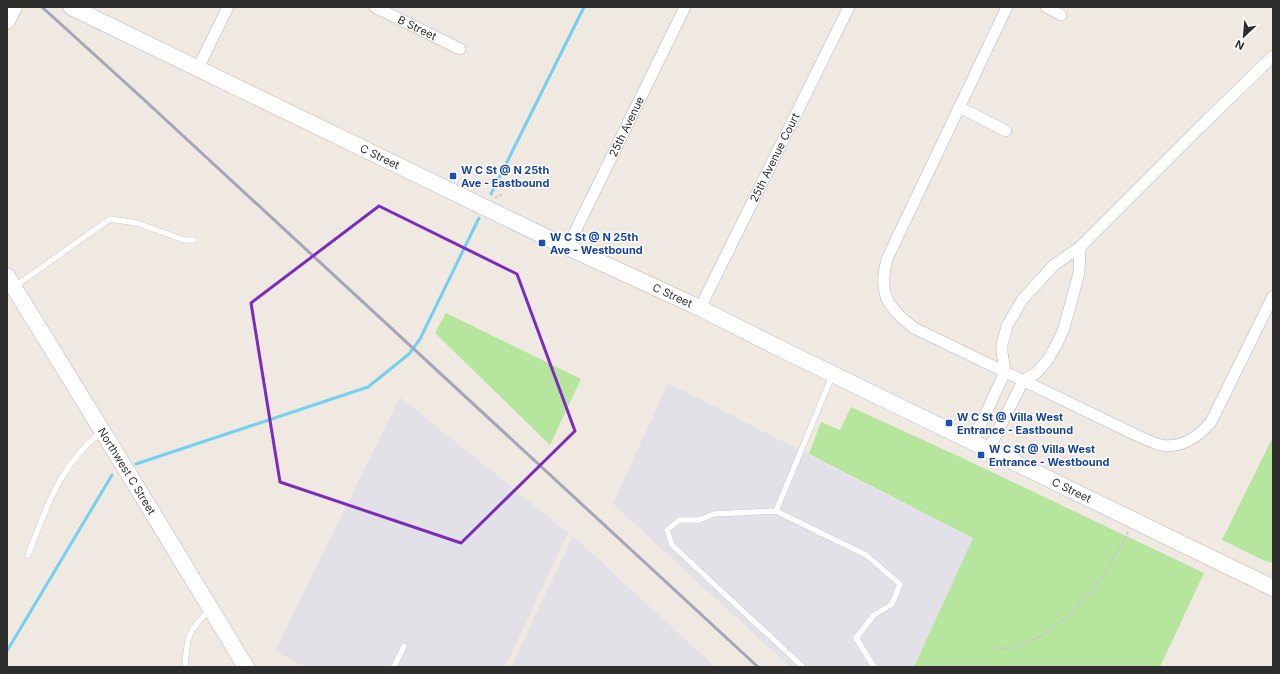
<svg xmlns="http://www.w3.org/2000/svg" width="1280" height="674" viewBox="0 0 1280 674" font-family="Inter,sans-serif">
<style>
.industrial{fill:#e3e1e8}
.green{fill:#b6e59e}
.lines{fill:none;stroke-linecap:round;stroke-linejoin:round}
.stream{stroke:#75cff0;stroke-width:3}
.lane-casing{stroke:#b4b7c1;stroke-width:6}
.street-casing{stroke:#b4b7c1;stroke-width:12}
.secondary-casing{stroke:#b4b7c1;stroke-width:17}
.path{stroke:#c9c9c9;stroke-width:2;stroke-dasharray:3 2;stroke-linecap:butt}
.lane{stroke:#fff;stroke-width:5.5}
.street{stroke:#fff;stroke-width:11}
.secondary{stroke:#fff;stroke-width:16}
.rail{stroke:#a3a6b8;stroke-width:3}
.marked{fill:none;stroke:#7b2cbf;stroke-width:3;stroke-linejoin:round}
.transit-dot{fill:#1a4fb4;stroke:#fff;stroke-width:1.5}
.labels{text-anchor:middle;stroke-width:3;stroke-linejoin:round;paint-order:stroke}
.street-label{font-size:11px;fill:#2e2e2e;stroke:#fff}
.transit-label{font-size:11px;font-weight:bold;fill:#164399;stroke:#fff;text-anchor:start}
</style>
<rect width="100%" height="100%" fill="#efe9e1"/>
<!-- industrial -->
<path class="industrial" d="M668,383L973,538L914,667H790L613,504Z
M400,397L568,533L505,667H306L275,651Z
M573,536L715,667H511Z"/>
<!-- green -->
<path class="green" d="M446,313L581,379L550,445L435,333Z
M851,407L958,456L1204,573L1160,667H914L973,538L809,454L821,422L840,430Z
M1273,437V563L1263,560L1222,540Z"/>
<g class="lines">
<!-- stream -->
<path class="stream" d="M491,194L584,7
M136,464L368,387L409,354L420,339L479,218
M7,651L112,475"/>
<defs>
<path id="lane" d="M14,287L110,219L137,223L184,240H194
M776,511L832,376
M28,555C47,507 59,466 101,432
M185,667C187,638 187,631 209,611
M394,667L404,646
M803,667L672,545L667,530L679,520H699L714,514L776,511L866,555L900,584L892,604L874,615L856,638L874,667"/>
<g id="street">
<path id="s1" d="M375,7L460,49"/>
<path d="M1007,7L887,259C878,294 887,307 914,328L1134,434C1143,438 1152,443 1161,445C1181,449 1199,436 1211,422L1273,296"/>
<path d="M1046,7L1061,15"/>
<path d="M198,68L228,7"/>
<path d="M959,107L1006,131"/>
<path id="s2" d="M568,246L685,7"/>
<path id="s3" d="M700,308L849,7"/>
<path d="M973,441L1005,372L1002,352V345L1007,326L1022,300L1054,265L1080,247L1195,132L1273,56"/>
<path d="M989,449L1023,381L1036,373L1047,361L1057,344L1064,328L1079,273L1080,247"/>
</g>
<g id="secondary">
<path id="s4" d="M71,7L552,240L700,308L777,347L1273,588"/>
<path d="M7,21L14,7"/>
<path id="s5" d="M7,276L149,507L246,667"/>
</g>
</defs>
<!-- lane casing -->
<use href="#lane" class="lane-casing"/>
<!-- street casing -->
<use href="#street" class="street-casing"/>
<!-- secondary casing -->
<use href="#secondary" class="secondary-casing"/>
<!-- path -->
<path class="path" d="M495,198L503,194
M989,648L1012,649L1044,635L1075,610L1103,577L1128,532"/>
<!-- lane -->
<use href="#lane" class="lane"/>
<!-- street -->
<use href="#street" class="street"/>
<!-- secondary -->
<use href="#secondary" class="secondary"/>
<!-- rail -->
<path class="rail" d="M42,7L140,96L758,667"/>
</g>
<!-- marked area -->
<path class="marked" d="M379,206L517,274L575,431L461,543L280,482L251,303Z"/>
<!-- markers -->
<g class="transit-dot">
<rect x="449" y="172" width="8" height="8" rx="2"/>
<rect x="538" y="239" width="8" height="8" rx="2"/>
<rect x="945" y="419" width="8" height="8" rx="2"/>
<rect x="977" y="451" width="8" height="8" rx="2"/>
</g>
<g class="labels">
<!-- street labels -->
<g class="street-label">
<text dy="4" stroke="none"><textPath href="#s1" startOffset="47">B Street</textPath></text>
<text dy="4" stroke="none"><textPath href="#s2" startOffset="133">25th Avenue</textPath></text>
<text dy="4" stroke="none"><textPath href="#s4" startOffset="343">C Street</textPath></text>
<text dy="4" stroke="none"><textPath href="#s3" startOffset="168">25th Avenue Court</textPath></text>
<text dy="4" stroke="none"><textPath href="#s4" startOffset="667">C Street</textPath></text>
<text dy="4" stroke="none"><textPath href="#s5" startOffset="229">Northwest C Street</textPath></text>
<text dy="4" stroke="none"><textPath href="#s4" startOffset="1111">C Street</textPath></text>
</g>
<!-- transit labels -->
<g class="transit-label">
<text x="461" y="174">W C St @ N 25th<tspan x="461" dy="13">Ave - Eastbound</tspan></text>
<text x="550" y="241">W C St @ N 25th<tspan x="550" dy="13">Ave - Westbound</tspan></text>
<text x="957" y="421">W C St @ Villa West<tspan x="957" dy="13">Entrance - Eastbound</tspan></text>
<text x="989" y="453">W C St @ Villa West<tspan x="989" dy="13">Entrance - Westbound</tspan></text>
</g>
</g>
<!-- border -->
<rect width="1280" height="674" fill="none" stroke="#2e2e2e" stroke-width="16"/>
<!-- north arrow -->
<g transform="translate(1244 36) rotate(206)" stroke="#ffffff" stroke-width="3" paint-order="stroke">
<path d="M0-3L7 15L0 10L-7 15Z" fill="#2e2e2e"/>
<text y="-6" font-size="11" font-weight="bold" text-anchor="middle" fill="#2e2e2e">N</text>
</g>
</svg>
